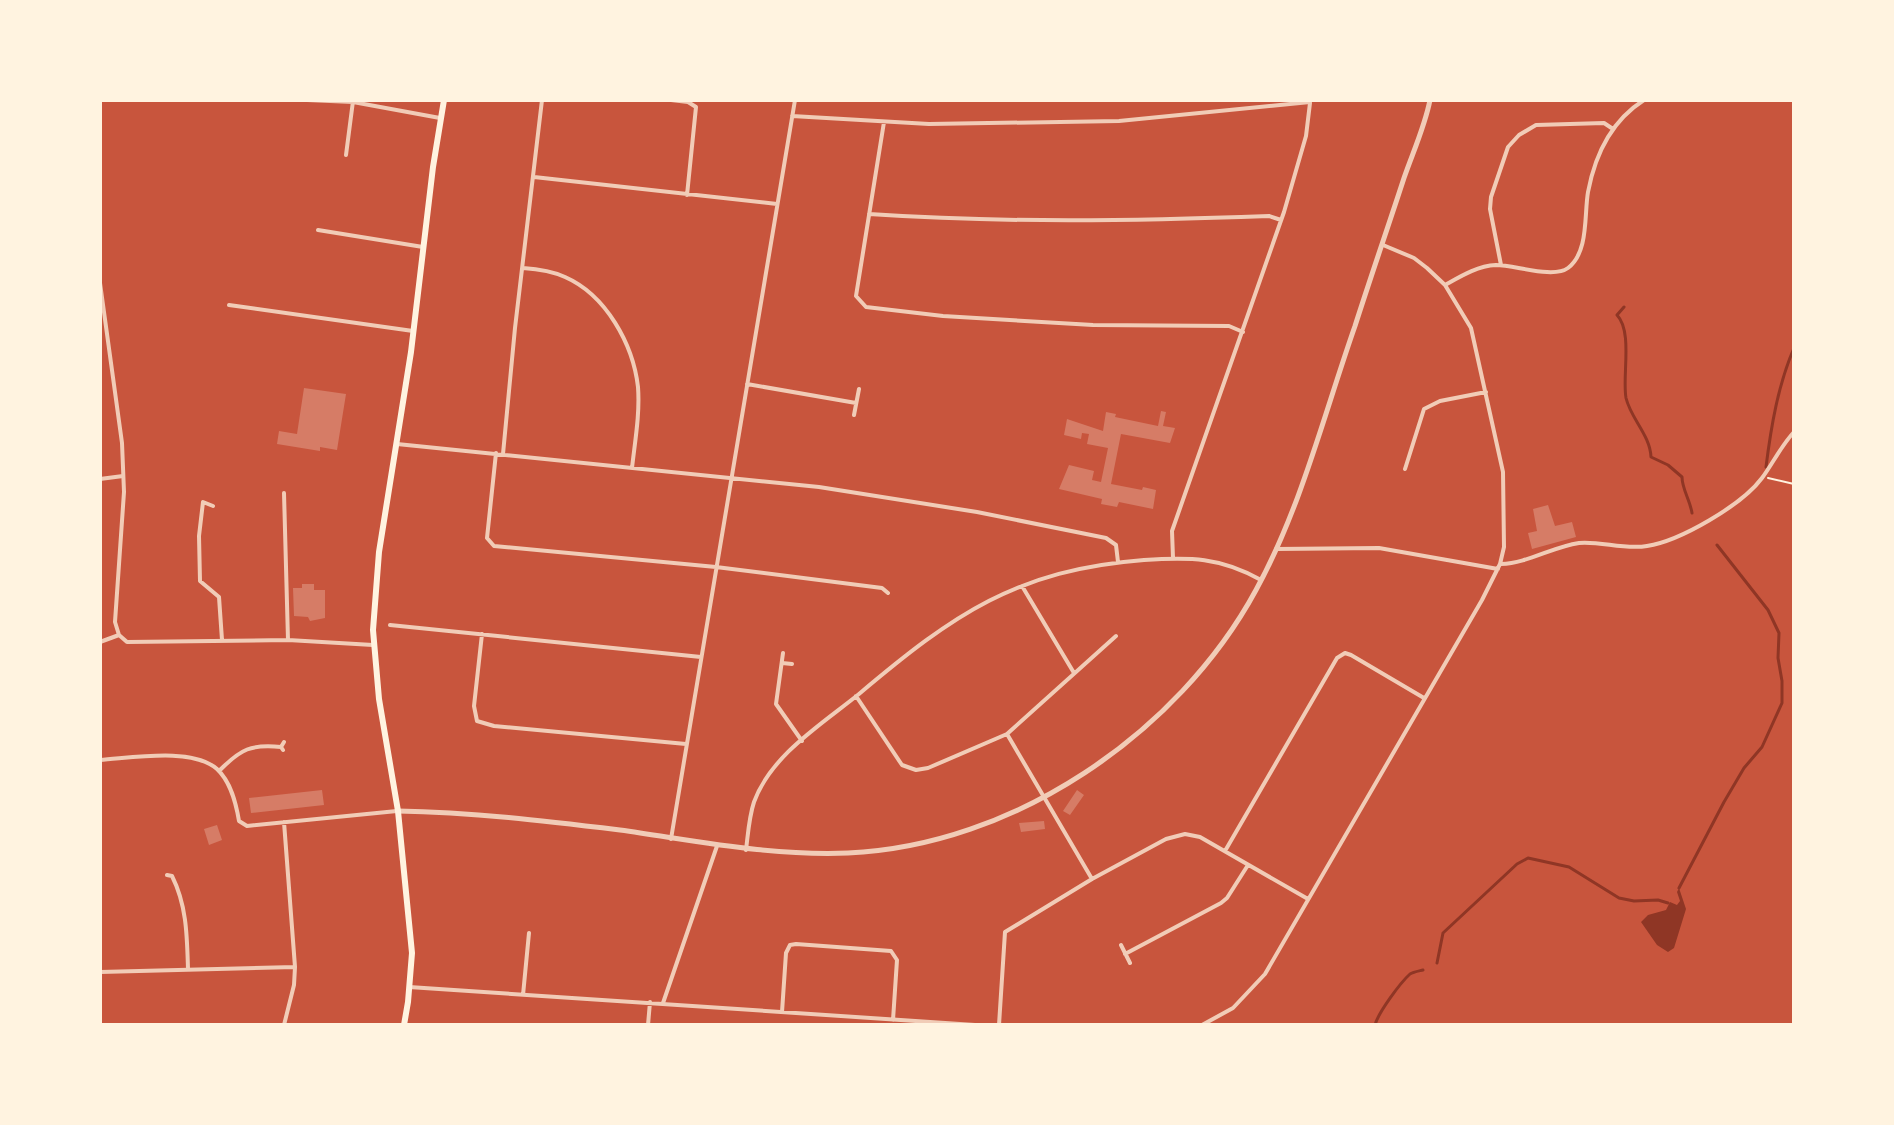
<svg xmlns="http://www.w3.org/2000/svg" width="1894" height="1125" viewBox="0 0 1894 1125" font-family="'Archivo Narrow',sans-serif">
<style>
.water{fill:#8f3625}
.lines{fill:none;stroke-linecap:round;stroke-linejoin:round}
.stream{stroke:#8f3625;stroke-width:3}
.building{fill:#d67c66}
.path{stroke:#fff3e0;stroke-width:2}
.minor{stroke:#f1ccb7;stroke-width:4}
.tertiary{stroke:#f1ccb7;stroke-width:5}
.trunk{stroke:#fff3e0;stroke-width:6}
</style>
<rect width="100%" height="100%" fill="#c8553d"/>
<!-- water -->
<path class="water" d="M1679,888L1686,909L1674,948L1668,952L1657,945L1641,922L1648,915L1666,910L1670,902L1677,905L1680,901L1677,892Z"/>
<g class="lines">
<!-- stream -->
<path class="stream" d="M1624,307L1617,315C1633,332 1622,376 1626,398C1631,419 1650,435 1651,457L1668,465L1682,477C1682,489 1690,500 1692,513
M1766,467C1771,427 1778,385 1794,348
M1679,888L1724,802L1744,768L1762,747L1782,703V681L1778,658L1779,633L1768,610L1717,545
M1437,963L1443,933L1517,864L1528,858L1569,867L1619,898L1634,901L1658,900L1668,903
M1375,1025C1378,1013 1400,983 1410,974C1413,972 1419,971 1423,970"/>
</g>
<!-- building -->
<path class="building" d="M304,388L346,394L337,450L320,447V451L277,444L279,431L297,434Z
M1161,411L1166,412L1163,426L1175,428L1170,443L1121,434L1111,484L1142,490L1143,487L1156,490L1153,509L1119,502L1117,507L1101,504L1102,499L1059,489L1069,465L1094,471L1092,480L1101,482L1108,448L1087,444L1089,434L1082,433L1081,439L1064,435L1067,419L1103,431L1106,412L1116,414L1115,417L1158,426Z
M1548,505L1555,526L1572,522L1576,537L1532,549L1528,533L1537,531L1533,509Z
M302,584H314V590H325V618L310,621L308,617L294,616L293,588H302Z
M322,790L324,805L251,813L249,798Z
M1077,790L1084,795L1070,815L1063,811Z
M1044,821L1045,829L1021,832L1019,823Z
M217,825L222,840L209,845L204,829Z"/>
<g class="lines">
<!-- path -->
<path class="path" d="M1768,478L1794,484"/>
<!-- minor -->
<path class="minor" d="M307,100L353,102L440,118
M671,100L688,102L696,107L687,195
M792,116L929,124L1119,121L1310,102
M884,122L856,296L866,307L943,316L1093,325L1229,326L1243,332
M346,155L353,101
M534,177L777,204
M869,214C1003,223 1135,221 1269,216L1281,220
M318,230L423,247
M1501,265L1490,209L1491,197L1508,147L1519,135L1536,125L1604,123L1613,129
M523,268C538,269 552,271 565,277C606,295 633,344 638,387C640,414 635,441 632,468
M100,283L122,443L124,492L115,622L119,635L127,642L288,640L373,645
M1445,285C1461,276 1477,266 1496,265C1515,265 1553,279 1568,268C1589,252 1584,215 1588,192C1595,155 1611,121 1644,100
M229,305L413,331
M747,384L856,403
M854,415L859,389
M397,444L819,487L977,512L1106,538L1116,545L1118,562
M496,453L487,538L494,546L716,567L882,588L888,593
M503,454L515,328L542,100
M1405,469L1424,409L1440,401L1486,392
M100,479L123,476
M284,493L288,640
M213,506L203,502L199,536L200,581L219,597L222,640
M1276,549L1379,548L1498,569
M1173,558L1172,531L1284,212L1306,136L1310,103
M1501,564C1528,563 1552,547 1579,543C1601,541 1624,550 1647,546C1680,541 1742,505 1762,478C1773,463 1781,446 1794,432
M1022,586L1074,673
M390,625L701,657
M482,634L474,706L477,721L494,726L686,744
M100,642L119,635
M783,653L776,704L802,741
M782,663L792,664
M856,696L902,765L916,770L928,768L1007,734L1116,636
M1007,734L1092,879
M283,750L281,747L284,742
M100,760C132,758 192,747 217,769C231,782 236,803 239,821L247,826L397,811
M220,770C241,749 251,744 281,747
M671,839L795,100
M746,850C748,834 749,817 754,802C771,755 822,724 859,694C954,614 1016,570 1144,560C1190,557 1220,557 1261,580
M1225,851L1337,658L1345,653L1351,655L1424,698
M167,875L172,876C187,906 187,937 188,969
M1121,945L1130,963
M1125,954L1221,903L1227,898L1248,865
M100,972L295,967
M409,987L975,1025
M523,995L529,933
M663,1003L717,846
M782,1012L786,953L790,945L796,944L891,951L897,960L893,1020
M284,1025L294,985L295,967L284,822
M648,1025L650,1002
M999,1025L1005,932L1092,879L1166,839L1185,834L1200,837L1308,899
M1202,1025L1233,1008L1265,974L1482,600L1500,564L1504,547L1503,472L1471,328L1445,285L1427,268L1414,258L1383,245"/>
<!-- tertiary -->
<path class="tertiary" d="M398,811C471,812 546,821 620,830C698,841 769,856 848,853C1013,846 1178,734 1256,590C1301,508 1324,414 1355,326C1371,276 1388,227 1404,178C1413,152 1425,126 1430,100"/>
<!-- trunk -->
<path class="trunk" d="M404,1025L408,1002L412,953L398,811L379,699L373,630L379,552L411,352L433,167L444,100"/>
</g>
<!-- border -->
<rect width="1894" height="1125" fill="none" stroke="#fff3e0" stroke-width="204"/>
</svg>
